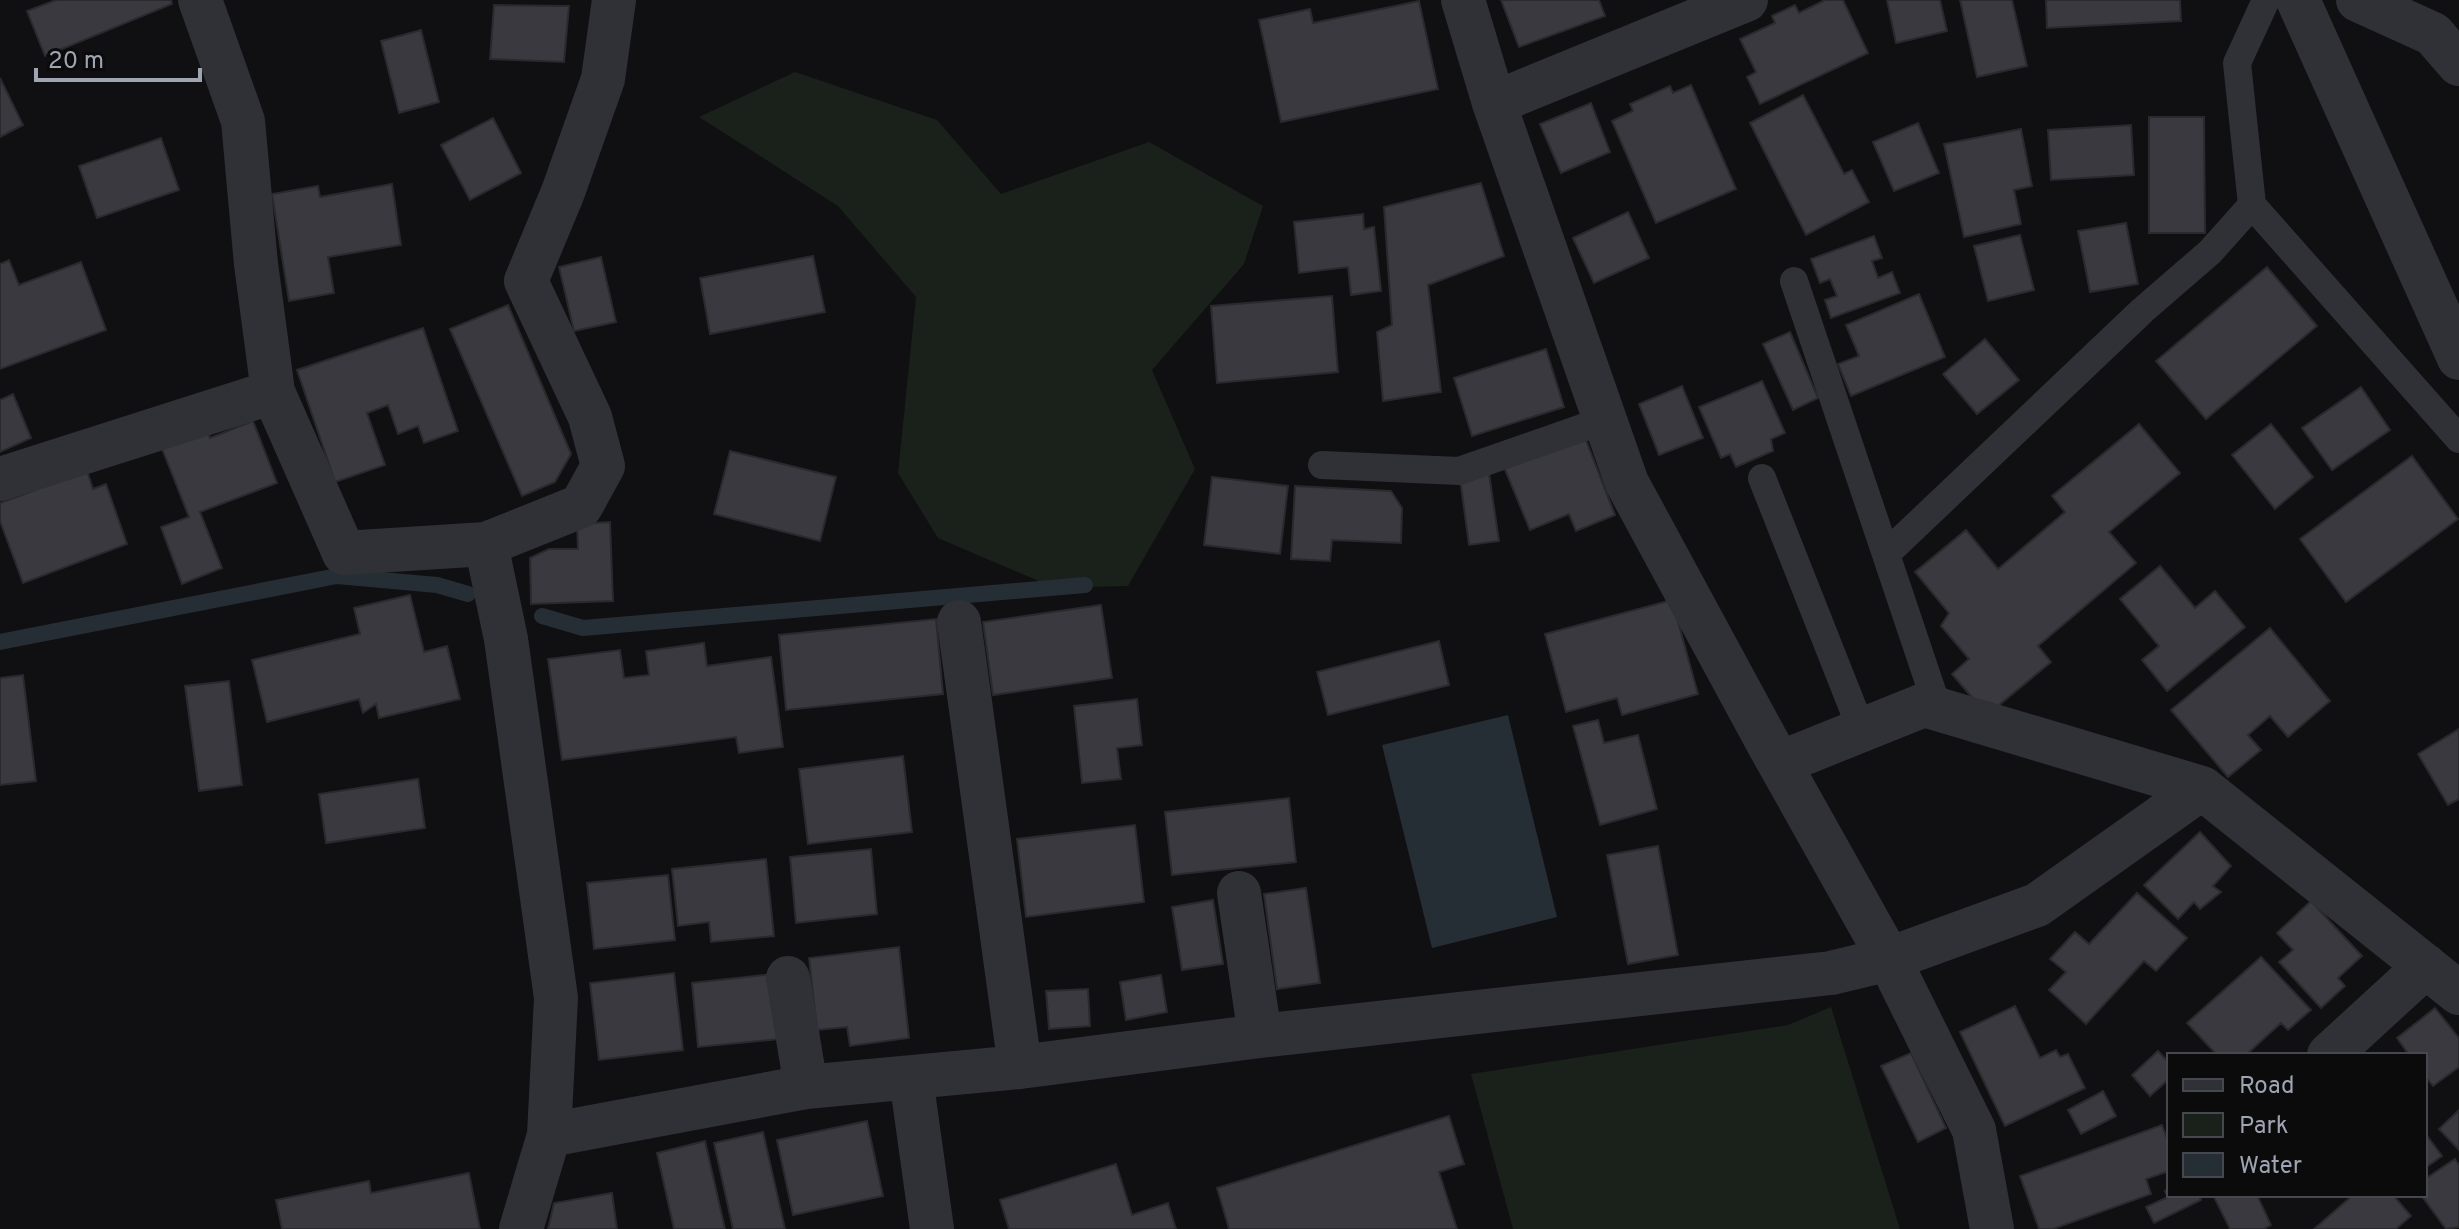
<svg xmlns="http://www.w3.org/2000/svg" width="2459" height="1229" viewBox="0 0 2459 1229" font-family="Overpass,sans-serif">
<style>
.green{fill:#1a211b}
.water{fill:#252d35}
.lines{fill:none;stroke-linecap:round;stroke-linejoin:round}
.stream{stroke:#252d35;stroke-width:16}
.building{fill:#39393f;stroke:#2a292d;stroke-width:2}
.lane{stroke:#303136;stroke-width:28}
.street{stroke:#303136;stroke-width:44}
</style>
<rect width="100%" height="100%" fill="#100f11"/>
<!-- green -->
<path class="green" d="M795,72L937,120L1001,194L1149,142L1263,206L1244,264L1152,370L1195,469L1128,586L1055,588L938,538L898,473L916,297L838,206L699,117Z
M1831,1007L1900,1229H1513L1471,1074L1788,1025Z"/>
<!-- water -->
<path class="water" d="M1508,715L1557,917L1432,948L1382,745Z"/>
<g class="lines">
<!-- stream -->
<path class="stream" d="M542,616L583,628L1085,585
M0,642L337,576L437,585L468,594"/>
</g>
<!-- building -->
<path class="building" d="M56,0H171L172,4L45,56L27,11Z
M1501,0H1599L1605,16L1519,47Z
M1825,0H1843L1868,53L1760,104L1747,77L1756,72L1740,39L1775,23L1772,16L1795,5L1799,13Z
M1887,0H1940L1947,31L1896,43Z
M1960,0H2012L2027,66L1977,77Z
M2046,0H2180L2181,21L2047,28Z
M1419,1L1438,89L1281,122L1259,20L1310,9L1313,23Z
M494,5L569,6L564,62L490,59Z
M421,30L439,102L399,113L381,41Z
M0,78L23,125L0,137Z
M1691,85L1736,189L1656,223L1612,121L1633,111L1630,104L1670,86L1673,93Z
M1803,95L1844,174L1852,170L1869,202L1806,235L1750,123Z
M1591,103L1610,152L1561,173L1540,124Z
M2149,117H2204L2205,233H2149Z
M493,118L521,173L470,200L441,145Z
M1918,123L1939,173L1894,191L1873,142Z
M2131,125L2134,175L2051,180L2048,130Z
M2021,129L2032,186L2014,190L2021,224L1964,237L1944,144Z
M161,138L179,190L97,218L79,166Z
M1481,183L1504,256L1428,285L1441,392L1383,401L1377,332L1392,325L1384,207Z
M392,184L401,245L328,257L334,293L289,301L272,194L318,186L320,197Z
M1628,212L1649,258L1594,283L1573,238Z
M1363,214L1364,229L1374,227L1381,291L1351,295L1348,267L1299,273L1294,222Z
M2126,223L2138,284L2090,292L2078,231Z
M2020,235L2034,290L1988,301L1974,246Z
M1874,236L1882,258L1872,261L1878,278L1892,272L1900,293L1831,318L1825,300L1837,296L1830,279L1820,283L1811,259Z
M813,256L825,312L710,334L700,278Z
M601,257L616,322L574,331L559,267Z
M9,260L19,285L81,262L106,330L0,369V264Z
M2267,267L2317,326L2206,419L2156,361Z
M1919,294L1945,357L1851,396L1838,364L1859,356L1846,325Z
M1332,296L1338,372L1217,383L1211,306Z
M508,305L571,454L555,482L522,496L450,329Z
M423,328L458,431L424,443L418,426L398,434L388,405L367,413L385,465L335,482L297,370Z
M1790,332L1818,398L1793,410L1763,344Z
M1985,339L2019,380L1977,414L1943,374Z
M1546,349L1564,407L1472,436L1454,378Z
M1762,381L1785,433L1771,439L1773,451L1736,467L1730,454L1721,458L1699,407Z
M1682,386L1703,438L1659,455L1639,404Z
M2361,387L2390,430L2332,470L2302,428Z
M13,394L31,438L0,452V400Z
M253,421L277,483L200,512L222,568L182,584L161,527L189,517L161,446L206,428L210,438Z
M2139,424L2180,473L2109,532L2136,563L2038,646L2051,662L1987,715L1952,674L1969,659L1941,626L1949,613L1915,572L1966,530L1998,569L2065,512L2052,496Z
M2271,424L2313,477L2275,509L2232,455Z
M1584,435L1615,515L1576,531L1569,514L1530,530L1504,467Z
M730,451L836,477L820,541L714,514Z
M2412,456L2458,519L2346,602L2300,539Z
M1488,467L1499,541L1469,545L1459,471Z
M87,471L93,489L106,484L127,544L23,583L0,521V503Z
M1212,477L1288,486L1280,554L1204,545Z
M1295,486L1391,491L1402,508L1401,543L1332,540L1330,561L1291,559Z
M610,522L613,601L531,604L530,558L549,549H578L577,524Z
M2160,566L2195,608L2215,591L2245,627L2167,691L2142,660L2159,646L2120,599Z
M410,595L424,652L447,646L460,699L379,718L376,704L363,713L359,699L267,722L252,660L360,634L354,608Z
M1672,600L1698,694L1622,715L1617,698L1566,712L1545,634Z
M1101,605L1112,678L993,695L983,622Z
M936,619L943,694L786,710L779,635Z
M2270,628L2330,701L2288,737L2270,716L2248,735L2261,750L2228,777L2171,710Z
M1439,641L1449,685L1328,715L1317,672Z
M704,643L707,666L771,657L783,747L739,753L736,737L562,760L548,659L620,650L624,678L649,675L646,651Z
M23,675L36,781L0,785V678Z
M229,681L242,785L199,791L185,686Z
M1137,699L1142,745L1117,748L1121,779L1082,783L1074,706Z
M1598,720L1604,743L1638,735L1657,809L1600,825L1573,726Z
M2459,729V799L2448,805L2418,754Z
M903,756L912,832L808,844L799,769Z
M418,779L425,828L326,843L319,794Z
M1289,798L1296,862L1172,875L1165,812Z
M1135,825L1144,902L1026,917L1017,839Z
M2200,832L2231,866L2213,886L2221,892L2200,909L2194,902L2178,919L2144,885Z
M1658,846L1678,955L1628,964L1607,855Z
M871,849L877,914L796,923L790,857Z
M766,859L774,936L711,942L709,922L678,926L672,869Z
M668,875L675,940L594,949L587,883Z
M1306,888L1320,983L1277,989L1264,894Z
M2137,893L2187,938L2156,971L2144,961L2086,1024L2049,990L2066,972L2050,959L2075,932L2089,944Z
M1213,900L1223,964L1182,970L1172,907Z
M2311,901L2362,956L2338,978L2345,986L2321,1008L2279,962L2293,950L2277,933Z
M899,947L909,1038L850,1046L847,1027L817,1030L809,958Z
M2261,957L2311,1010L2288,1030L2281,1023L2246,1055H2217L2187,1023Z
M674,973L683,1050L599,1060L590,983Z
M773,974L779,1039L698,1047L692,983Z
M1161,975L1167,1012L1126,1020L1120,982Z
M1088,989L1090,1026L1049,1029L1046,991Z
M2015,1006L2040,1058L2056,1050L2060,1057L2068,1054L2085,1088L2005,1126L1960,1032Z
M2435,1008L2459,1038V1067L2433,1086L2425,1076V1055H2409L2397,1038Z
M2158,1051L2169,1063V1079L2150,1096L2132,1075Z
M1911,1053L1946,1128L1918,1142L1881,1066Z
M2103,1091L2116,1116L2081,1134L2068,1110Z
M2459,1110V1150L2439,1129Z
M1449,1116L1464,1164L1439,1172L1457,1229H1229L1217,1188Z
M867,1121L883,1196L793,1215L777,1140Z
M2162,1125L2169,1144V1171L2146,1179L2151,1194L2053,1229H2039L2020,1176Z
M763,1132L785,1229H733L714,1143Z
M2425,1133L2442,1156L2425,1168Z
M705,1141L725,1229H674L657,1153Z
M2455,1159L2459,1165V1227L2446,1229L2421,1195H2425V1179Z
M1116,1164L1132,1215L1168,1203L1176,1229H1009L1000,1200Z
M469,1173L480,1229H282L276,1200L369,1181L371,1193Z
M2169,1188V1195H2199L2201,1200L2154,1223L2146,1207L2168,1197L2165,1191Z
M612,1193L617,1229H548L554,1203Z
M2213,1195H2257L2271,1225L2264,1229H2230Z
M2353,1195H2393L2411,1216L2396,1229H2314Z"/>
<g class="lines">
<!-- lane -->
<path class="lane" d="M2252,205L2459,439
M1794,281L1938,709
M1322,465L1459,471L1605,420
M1762,478L1862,731
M1886,554L2143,310L2210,252L2252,205L2237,63L2266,0"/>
<!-- street -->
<path class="street" d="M200,0L243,121L256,264L273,392
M1463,0L1494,103L1627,483L1769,745L1889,959L1974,1130L1992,1229
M2298,0L2459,358
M2358,0L2433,34L2459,64
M1494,103L1746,0
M0,479L273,392L344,553L486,544L581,506L603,466L590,417L526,281L563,192L603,79L614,0
M486,544L506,639L556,998L549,1135L521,1229
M959,622L1020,1067
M1780,763L1924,705L2202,788L2459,993
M1239,893L1260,1036
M788,978L806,1087
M2329,1055L2426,966
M911,1078L932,1229
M549,1135L806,1087L1020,1067L1260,1036L1831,973L1889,959L2037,905L2202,788"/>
</g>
<!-- legend -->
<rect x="2167" y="1053" width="260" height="144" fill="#0b0b0c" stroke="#46484f" stroke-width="2"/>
<rect x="2183" y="1079" width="40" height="12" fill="#303136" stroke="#46484f" stroke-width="2"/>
<text x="2239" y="1093" font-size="24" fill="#9fa4b3">Road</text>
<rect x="2183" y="1113" width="40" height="24" fill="#1a211b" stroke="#46484f" stroke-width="2"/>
<text x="2239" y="1133" font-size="24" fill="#9fa4b3">Park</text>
<rect x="2183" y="1153" width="40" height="24" fill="#252d35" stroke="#46484f" stroke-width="2"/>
<text x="2239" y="1173" font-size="24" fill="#9fa4b3">Water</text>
<!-- scale -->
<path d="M36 68v12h164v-12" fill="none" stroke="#9fa4b3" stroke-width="4"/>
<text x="48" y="68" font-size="24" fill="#9fa4b3" stroke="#0b0b0c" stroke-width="6" paint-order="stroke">20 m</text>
</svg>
